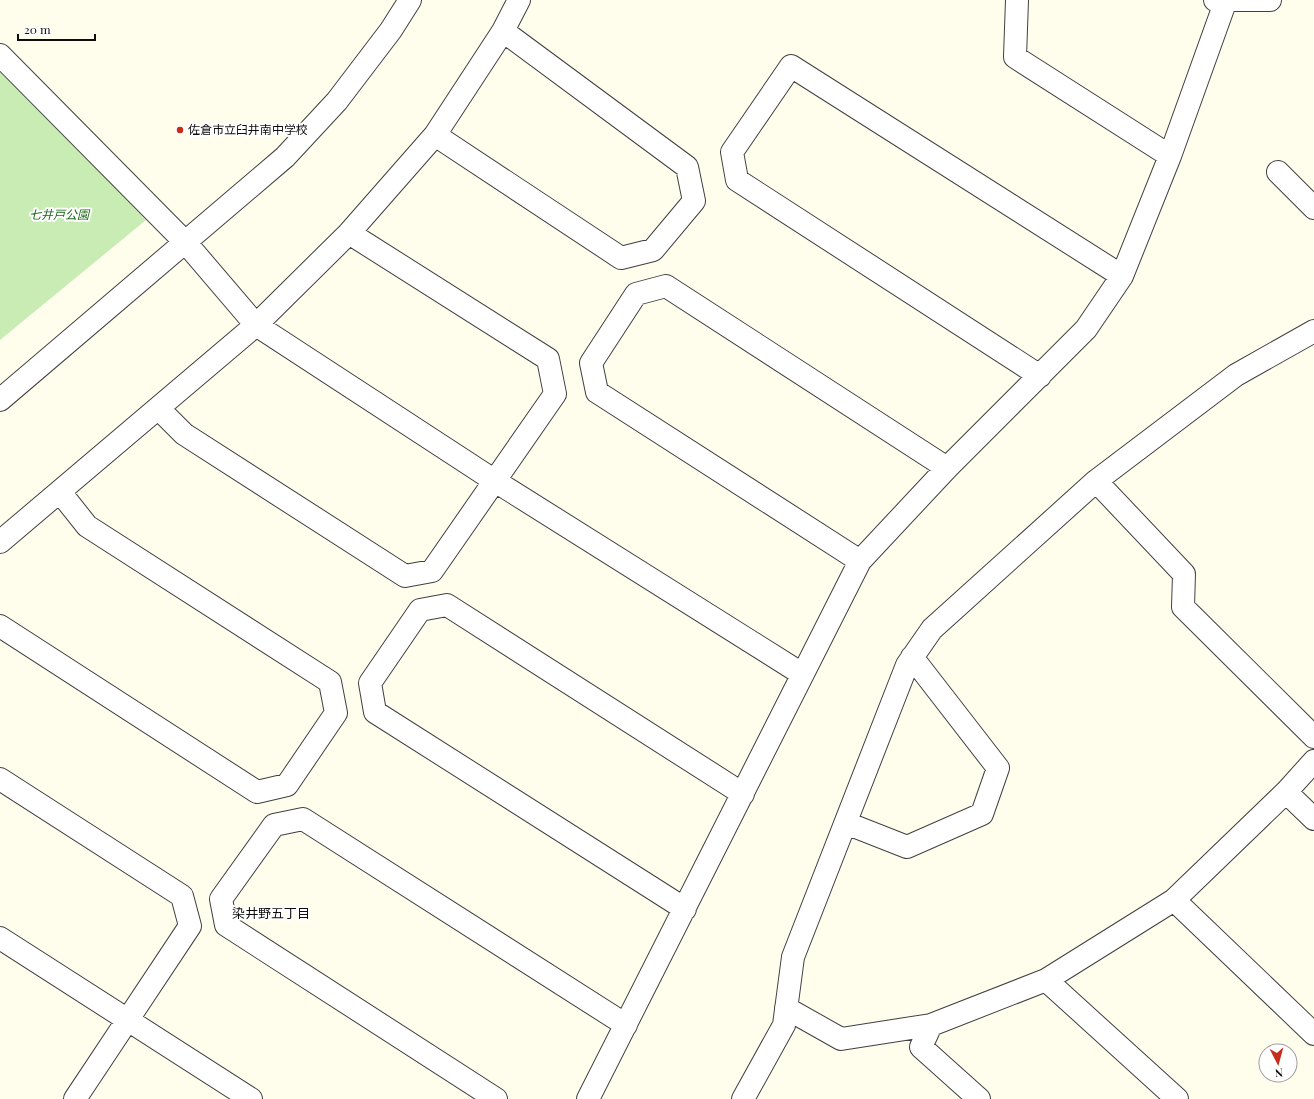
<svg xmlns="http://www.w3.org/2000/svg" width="1314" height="1099" viewBox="0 0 1314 1099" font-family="'Playfair Display','Noto Sans JP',serif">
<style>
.green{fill:#c8ecb3}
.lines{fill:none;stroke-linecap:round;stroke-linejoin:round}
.minor-casing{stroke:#404040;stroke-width:24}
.minor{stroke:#fff;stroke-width:22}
.poi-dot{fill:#c72c1b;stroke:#fff;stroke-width:1.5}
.labels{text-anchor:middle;stroke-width:4;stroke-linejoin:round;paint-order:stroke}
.poi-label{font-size:12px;fill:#0d0d0d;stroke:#fff;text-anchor:start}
.park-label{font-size:12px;font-style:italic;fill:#1d6919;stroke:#fff}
.neighbourhood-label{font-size:13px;fill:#0d0d0d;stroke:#fff}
</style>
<rect width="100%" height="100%" fill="#fffeed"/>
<!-- green -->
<path class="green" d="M0,67L146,220L0,340Z"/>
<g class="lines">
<defs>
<path id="minor" d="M1017,0L1015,57L1170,156
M1215,0H1270
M0,55L186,243L256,325L495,481L802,674
M435,135L621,258L653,250L694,201L687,167L503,31
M1278,172L1314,208
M1040,376L737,180L732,152L791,66L1122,276
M0,400L285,157L337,101L391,30L410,0
M158,408L184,434L405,576L432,571L555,394L548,359L349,233
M1096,481L1184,574L1183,607L1314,737
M0,542L256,325L349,233L435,135L503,31L519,0
M860,561L597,392L591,363L636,294L666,286L947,468
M0,626L257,792L287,785L336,713L330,682L87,526L60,492
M0,779L182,896L190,926L75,1099
M1286,792L1314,819
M846,823L907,847L982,814L998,768L912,657
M1174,900L1314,1034
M685,909L375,712L370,683L420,610L447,605L743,794
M0,938L251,1099
M1046,980L1177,1099
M786,1008L841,1039L931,1025
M496,1099L226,925L221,899L274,825L303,819L626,1025
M588,1099L860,561L947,468L1086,329L1122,276L1170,156L1226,0
M743,1099L784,1025L793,957L907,665L932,629L1096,481L1236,375L1314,331
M979,1099L921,1047L931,1025L1046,980L1174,900L1286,792L1314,761"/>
</defs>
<!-- minor casing -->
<use href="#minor" class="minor-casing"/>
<!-- minor -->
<use href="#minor" class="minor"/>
</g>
<!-- markers -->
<circle class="poi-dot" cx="180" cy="130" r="4"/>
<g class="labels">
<!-- poi labels -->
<g class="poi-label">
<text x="188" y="134">佐倉市立臼井南中学校</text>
</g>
<!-- park labels -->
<g class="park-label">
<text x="59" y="219">七井戸公園</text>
</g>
<!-- neighbourhood labels -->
<g class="neighbourhood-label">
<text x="271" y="918">染井野五丁目</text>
</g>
</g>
<!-- north arrow -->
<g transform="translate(1278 1063) rotate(174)"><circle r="19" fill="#ffffff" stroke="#9e9e9e"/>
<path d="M0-3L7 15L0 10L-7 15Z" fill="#c72c1b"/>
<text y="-6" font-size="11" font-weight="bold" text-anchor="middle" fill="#0d0d0d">N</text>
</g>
<!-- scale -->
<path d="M18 34v6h77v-6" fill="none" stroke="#0d0d0d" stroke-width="2"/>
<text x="24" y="34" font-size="12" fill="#0d0d0d" stroke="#ffffff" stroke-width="3" paint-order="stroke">20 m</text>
</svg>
